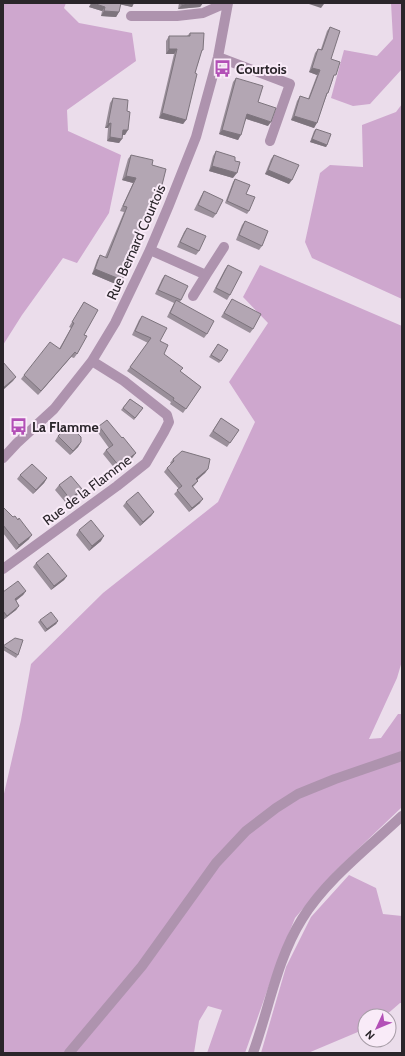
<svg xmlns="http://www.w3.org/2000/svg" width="405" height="1056" viewBox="0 0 405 1056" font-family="Cabin,sans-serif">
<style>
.green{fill:#cea7ce}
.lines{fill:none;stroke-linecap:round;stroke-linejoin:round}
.minor{stroke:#ae93ae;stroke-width:10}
.wall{fill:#9a8f9a}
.shaded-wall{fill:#7d747d}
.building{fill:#b3a6b3;stroke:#7d747d}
.labels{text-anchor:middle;stroke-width:4;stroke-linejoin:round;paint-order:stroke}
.poi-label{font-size:14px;font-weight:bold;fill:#2a252a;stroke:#f9ebf8;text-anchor:start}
.street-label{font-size:14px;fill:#2a252a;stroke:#f9ebf8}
</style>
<rect width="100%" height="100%" fill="#ebddeb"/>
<!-- green -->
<path class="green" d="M3,3H66L64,8L79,23L132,33L136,61L67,110L68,131L121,155L109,213L77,263L63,258L22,315L3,345Z
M391,3H402V69L370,104L353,106L331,98L344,50L377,56L393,39Z
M402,104V299L312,258L305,242L320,173L330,165L363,167L362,125L396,112Z
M260,265L402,326V661L397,678L369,739L381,738L398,714H402V807L334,872L295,918L277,963L245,1053H207L222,1010L208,1006L199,1021L194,1053H3V798L21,720L31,664L103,593L218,502L255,422L229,382L268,323L243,297Z
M349,875L376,888L383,914L402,916V1003H400L385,1016H365V1029L308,1053H261L286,967L311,917Z"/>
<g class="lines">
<!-- minor -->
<path class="minor" d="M131,16H177L203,13L226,3
M218,57L290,84L270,141
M150,250L206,275L193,296
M206,275L224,247
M3,458L17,443L54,409L92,361L115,323L150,250L169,205L196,137L218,57L228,3
M3,569L117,486L146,463L164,432L169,422L167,415L124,381L92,361
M69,1053L142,966L216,863L246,831L276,808L298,794L335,779L402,756
M253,1053C269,1009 277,959 302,919C327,879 368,848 402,816"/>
</g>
<!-- wall -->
<path class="wall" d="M91,3H134L132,7L120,4L119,12L116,17L101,16L102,11L89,7Z
M179,3H203L200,7L178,9Z
M330,27L331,59L333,79L314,128L291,120L297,101L300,96L308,99L317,75L309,72L315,53L318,49H321L327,31Z
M190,33L201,53L195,73L186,120L183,124L159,118L174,54H166V41L169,36H187Z
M236,78L258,102L268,126L246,119L238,140L219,134L233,82Z
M113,98L125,135H123L119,143L107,141L108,128H105L110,103Z
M316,129L327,145L326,147L310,142L314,131Z
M216,151L233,178L209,171L213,156Z
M131,155L152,165L159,190L157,189L146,216L143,220L128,257L122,280L118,285L92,274L97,260L100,255L105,257L124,212L120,211L133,183L122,180L128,159Z
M274,155L289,184L265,174L271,159Z
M235,179L246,194L249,211L247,214L225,203L233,182Z
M204,191L216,214L213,218L194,210L201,196Z
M245,221L262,246L259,250L236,240L242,225Z
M187,228L199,251L196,255L177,247L184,232Z
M228,265L230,295L227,300L213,292L225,269Z
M165,275L181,300L180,302L207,334L204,338L167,317L174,303L155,294L162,279Z
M232,299L253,329L250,333L221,317Z
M84,302V335L77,354L74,358L71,357L38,395L21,379L24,375L59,349L71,328L69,327Z
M142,316L160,341L164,354L180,371L201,387L183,413L170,404L171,402L127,371L148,343L132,335L139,320Z
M218,344L221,361L219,363L209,357Z
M130,399L143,408L134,420L121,410Z
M221,418L239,430L227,447L209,436Z
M99,426L122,438L136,453L132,458L116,470L103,454L106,450L109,448L96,430Z
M58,436L81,442L78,447L70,455L55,441Z
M173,459L208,469L205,473L197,479L198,481L195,485L193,487L200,503L189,512L174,494L179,489L164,472L167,468L171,464L170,463Z
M20,475L47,478L44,483L33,494L17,479Z
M59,485L82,489L79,494L66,503L55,490Z
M126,502L154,512L151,516L140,526L123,506Z
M3,507L13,517L29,539L16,550L3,533Z
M79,530L101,541L89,551L76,535Z
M36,563L67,576L64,580L51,590L33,567Z
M26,591L23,595L16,601L19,606L16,610L3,620V592Z
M40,620L58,621L56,624L45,632L38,622Z
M3,646L18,655L16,658L3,650Z"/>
<!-- shaded-wall -->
<path class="shaded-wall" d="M92,3L105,7L102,11L89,7Z
M119,3H134L132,7L118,4Z
M197,3H203L200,7L178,9L182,5Z
M306,3H322L324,4L321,8Z
M104,11L119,12L116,17L101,16Z
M169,49H177L174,54H166Z
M312,68L320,70L317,75L309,72Z
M162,113L186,120L183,124L159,118Z
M247,114L271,122L268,126L244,118Z
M294,116L317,123L314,128L291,120Z
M111,123L108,128H105L108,124Z
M123,130H128L125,135H120Z
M222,130L241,135L238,140L219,134Z
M110,137L122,139L119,143L107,141Z
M312,139L327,145L326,147L310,142Z
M212,166L237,173L233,178L209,171Z
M268,170L292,180L289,184L265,174Z
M126,176L136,178L133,183L122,180Z
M159,184L162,185L159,190L156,189Z
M95,269L122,280L118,285L92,274Z
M75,352L71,357L38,395L41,391Z
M16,377L13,381L3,390V388Z
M81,442L78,447L70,455L73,451Z
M136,453L132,458L116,470L119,466Z
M208,469L205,473L194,483L196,479Z
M47,478L44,483L33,494L36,490Z
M82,489L79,494L66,503L70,499Z
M203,499L200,503L189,512L192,508Z
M154,512L151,516L140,526L143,522Z
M32,535L29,539L16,550L19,545Z
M104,536L101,541L89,551L92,546Z
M67,576L64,580L51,590L54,586Z
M26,591L23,595L11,604L15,599Z
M19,606L16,610L3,620L7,616Z
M58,621L56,624L45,632L47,629Z"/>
<!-- building -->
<path class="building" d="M93,3H121L119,12L104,11L105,7Z
M182,3H197L182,5Z
M330,27L340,31L331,59L340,62L336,75H334L328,93H327L317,123L294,116L300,96L309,99L320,70L312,68L318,49L322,50Z
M190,33H204L203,50H202L195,73L197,74L186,120L162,113L177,49H169V36H190Z
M236,78L263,86L258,102L276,108L271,122L247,114L241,135L222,130Z
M113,98L128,100L127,111L130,112L128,130H123L122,139L110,137L111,123L108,124Z
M316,129L331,134L327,145L312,139Z
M216,151L235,157V161L240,162L237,173L212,166Z
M131,155L153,160L152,165L166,169L162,185L159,184L146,216L145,215L128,257L131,258L122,280L95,269L100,255L107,258L127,207L123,206L136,178L126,176Z
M274,155L299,165L292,180L268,170Z
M235,179L250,185L246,194L255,197L249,211L227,201Z
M204,191L223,200L216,214L198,205Z
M245,221L268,231L262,246L239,235Z
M187,228L206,236L199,251L180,242Z
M228,265L242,272L230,295L216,288Z
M165,275L188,286L181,300L158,290Z
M232,299L261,314L253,329L224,313Z
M176,300L214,321L207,334L170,313Z
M84,302L98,310L84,335L87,336L77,354L75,352L41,391L24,375L50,342L60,349L74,323L72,322Z
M142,316L167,328L160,341L168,345L164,354L183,368L180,371L201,387L186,409L173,400L174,398L130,367L151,338L135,331Z
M218,344L228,350L221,361L211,355Z
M3,362L16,377L3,388Z
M130,399L143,408L135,418L123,408Z
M221,418L239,430L230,443L213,431Z
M107,420L122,438L123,437L136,453L119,466L106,450L113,445L99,426Z
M69,425L81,437V442L73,451L58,436Z
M182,451L210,459L208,469L196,479L198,481L192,486L203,499L192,508L177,490L182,486L167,468L174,461L173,459Z
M32,464L47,478L36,490L20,475Z
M71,476L82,489L70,499L59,485Z
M138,492L154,512L143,522L126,502Z
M3,507L13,517L15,516L18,520L19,518L32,535L19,545L3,525Z
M91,520L104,536L92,546L79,530Z
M48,553L67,576L54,586L36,563Z
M18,581L26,591L15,599L19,606L7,616L3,611V592Z
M51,612L58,621L47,629L40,620Z
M15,638L23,640L18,655L3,646Z"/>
<!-- icons -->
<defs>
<symbol id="bus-bare" viewBox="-9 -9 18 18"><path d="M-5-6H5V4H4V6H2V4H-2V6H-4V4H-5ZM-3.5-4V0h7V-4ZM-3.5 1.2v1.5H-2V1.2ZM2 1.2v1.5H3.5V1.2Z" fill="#b350b7" stroke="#f9ebf8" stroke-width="2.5" paint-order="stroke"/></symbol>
</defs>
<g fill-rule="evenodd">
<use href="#bus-bare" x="210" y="56" width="25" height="25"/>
<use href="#bus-bare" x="6" y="414" width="25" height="25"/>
</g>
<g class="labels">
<!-- poi labels -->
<g class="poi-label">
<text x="236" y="74">Courtois</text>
<text x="32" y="432">La Flamme</text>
</g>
<!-- street labels -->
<g class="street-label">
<text transform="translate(136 242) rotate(-66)" y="5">Rue Bernard Courtois</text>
<text transform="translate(87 490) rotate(-37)" y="5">Rue de la Flamme</text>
</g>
</g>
<!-- border -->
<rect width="405" height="1056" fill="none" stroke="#2a252a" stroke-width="8"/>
<!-- north arrow -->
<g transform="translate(377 1028) rotate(226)"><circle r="19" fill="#f9ebf8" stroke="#a69ca6"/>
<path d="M0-3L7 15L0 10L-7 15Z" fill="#b350b7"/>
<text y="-6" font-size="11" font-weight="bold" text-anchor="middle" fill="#2a252a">N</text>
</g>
</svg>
